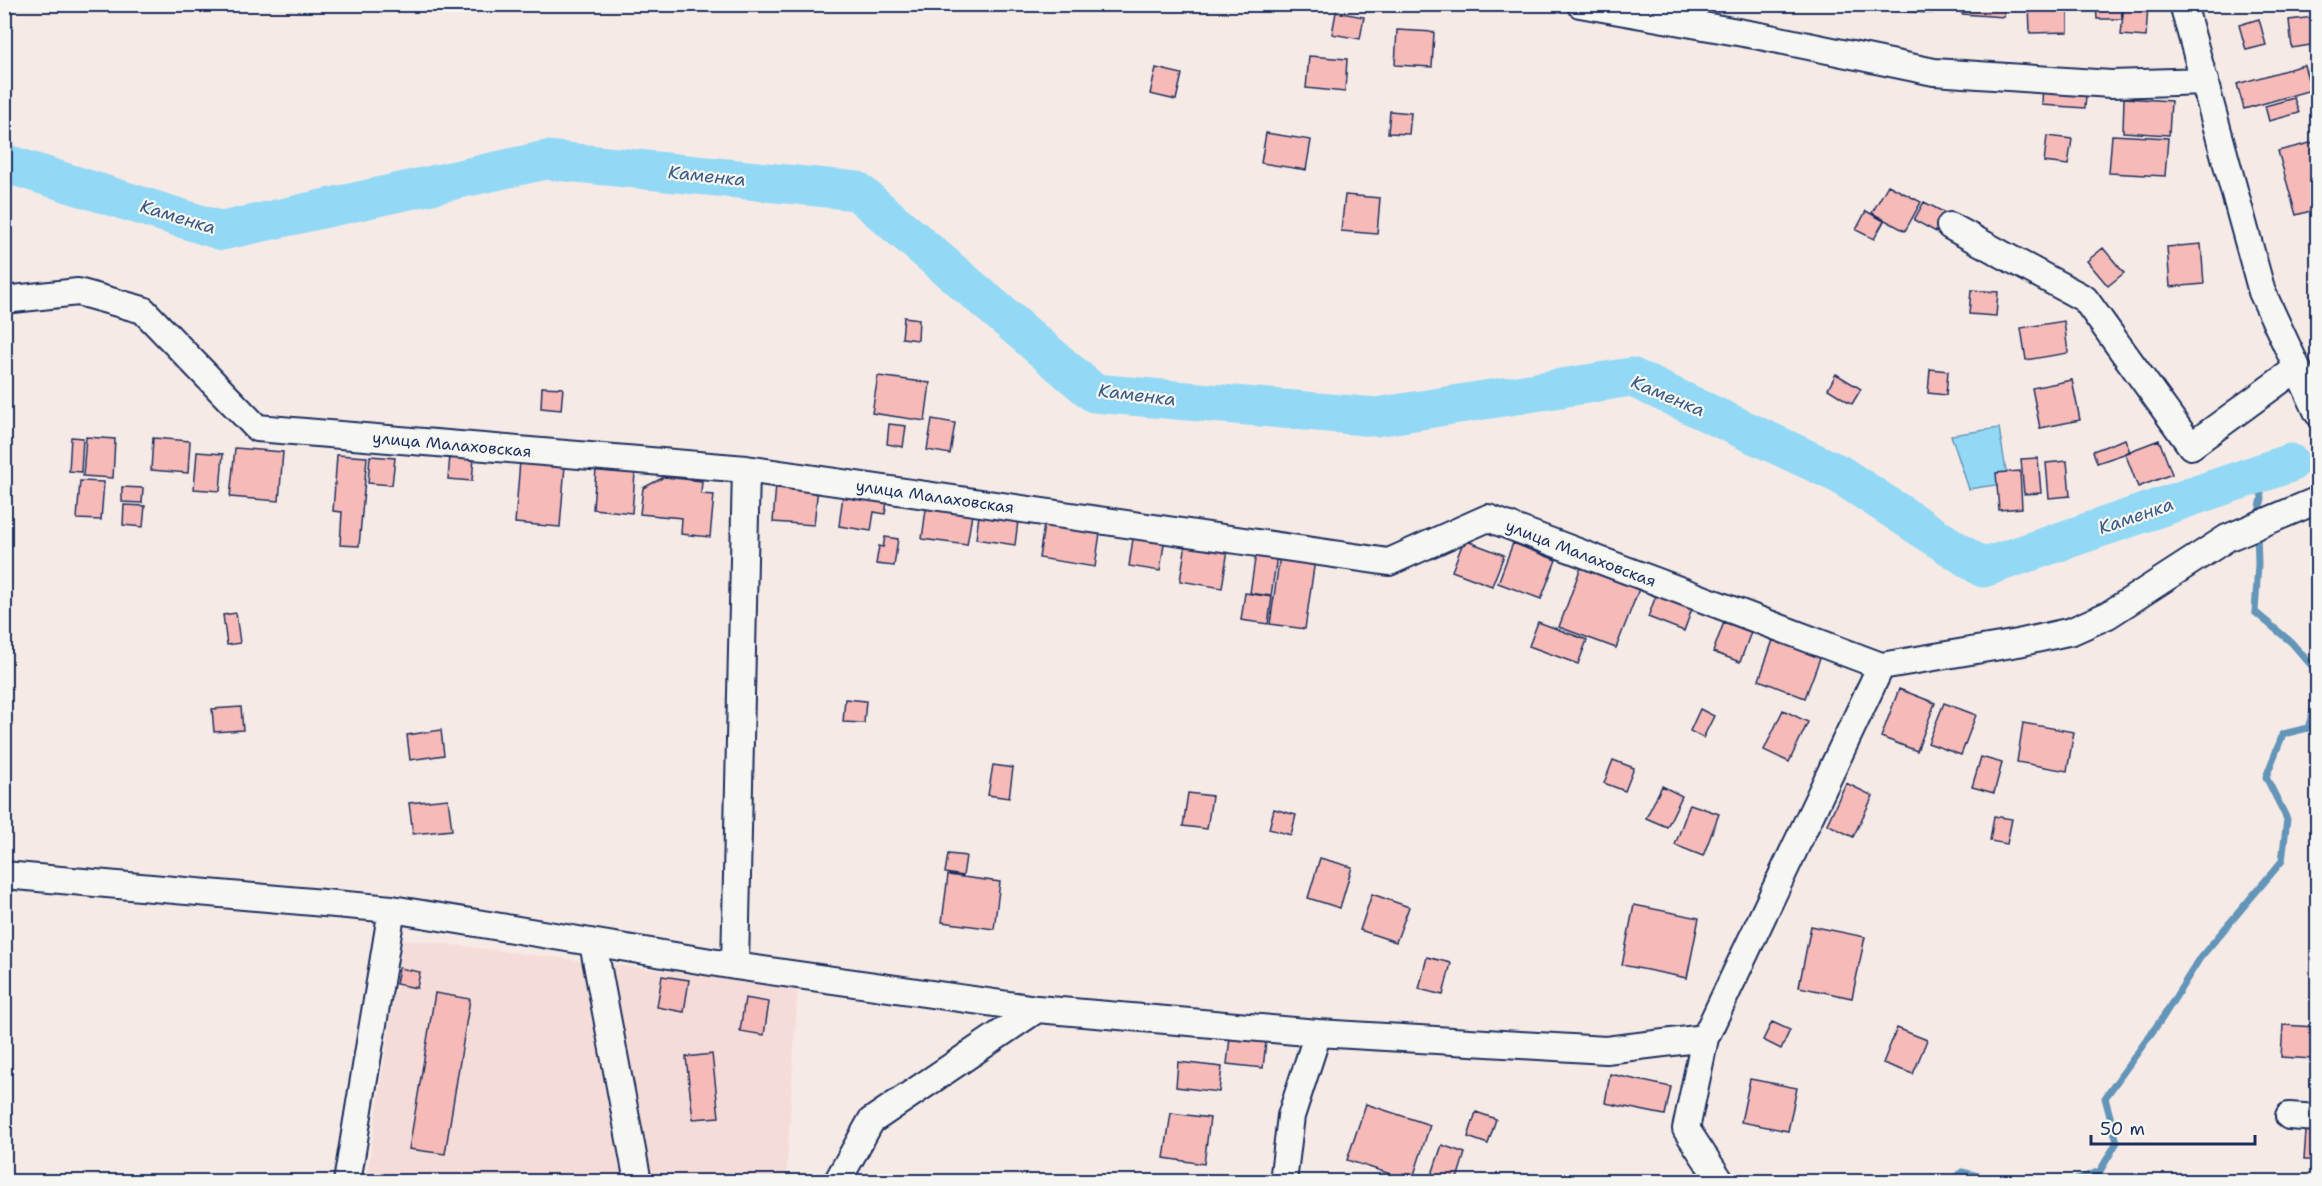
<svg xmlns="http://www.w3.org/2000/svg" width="2322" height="1186" viewBox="0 0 2322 1186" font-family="'Shantell Sans',sans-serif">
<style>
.built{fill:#f6dcd8}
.water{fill:#93d9f5;stroke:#6395b9;stroke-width:1.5}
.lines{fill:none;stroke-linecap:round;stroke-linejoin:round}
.stream{stroke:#6395b9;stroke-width:7}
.river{stroke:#93d9f5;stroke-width:39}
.building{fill:#f6bab8;stroke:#1b2f5e;stroke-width:1.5}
.minor-casing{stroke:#1b2f5e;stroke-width:30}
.minor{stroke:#f6f6f2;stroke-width:26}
.labels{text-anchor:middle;stroke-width:4.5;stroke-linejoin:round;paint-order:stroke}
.street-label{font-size:16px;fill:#1b2f5e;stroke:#f6f6f2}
.water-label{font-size:18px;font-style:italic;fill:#395a84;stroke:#f6f6f2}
</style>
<rect width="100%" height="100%" fill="#f6eae6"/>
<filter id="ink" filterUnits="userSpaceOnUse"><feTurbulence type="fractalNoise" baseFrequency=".0167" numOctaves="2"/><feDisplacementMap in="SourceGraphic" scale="12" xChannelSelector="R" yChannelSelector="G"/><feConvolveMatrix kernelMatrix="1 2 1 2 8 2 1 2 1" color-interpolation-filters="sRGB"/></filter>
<g filter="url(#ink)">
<!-- built -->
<path class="built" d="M403,939L798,987L786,1181L366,1182Z"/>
<!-- water -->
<path class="water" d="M1999,428L2008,483L1969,489L1951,435Z"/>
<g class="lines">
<!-- stream -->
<path class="stream" d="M2257,474L2262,498L2258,517
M2257,531L2258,564L2255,612L2291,642L2318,673
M1952,1182L1962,1172L2002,1182
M2072,1182L2100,1171L2117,1142L2105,1098L2163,1017L2200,958L2282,861L2287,819L2266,777L2283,734L2308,728L2318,695"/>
<!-- river -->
<path class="river" d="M4,163L222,231L546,160L857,191L1094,393L1376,417L1631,377L1839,474L1983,568L2290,463"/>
</g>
<!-- building -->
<path class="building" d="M1898,4H1932V13L1897,11Z
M1962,4H2005L2004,17L1962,14Z
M2029,4H2068V32L2030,33Z
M2096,4H2121L2122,19H2097Z
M2124,4H2148L2146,37L2121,35Z
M1336,12L1364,17L1360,39L1332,34Z
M2314,17L2317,44L2292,48L2289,20Z
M2259,19L2266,45L2246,50L2239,25Z
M1397,30L1434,32L1432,67L1395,65Z
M1309,56L1347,59L1345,92L1306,88Z
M2304,65L2311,90L2244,109L2237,84Z
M1156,68L1182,74L1176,100L1150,94Z
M2043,80L2087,83L2085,108L2042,105Z
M2124,98L2171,101L2169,135L2123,132Z
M2294,98L2299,113L2269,121L2265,106Z
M1390,111L1411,113L1409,134L1388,133Z
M1266,133L1311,140L1306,170L1261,163Z
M2112,135L2168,138L2165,176L2109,173Z
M2047,136L2072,139L2068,165L2044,162Z
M2318,141V209L2296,215L2278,151Z
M1888,185L1921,202L1905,231L1872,213Z
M1345,195L1380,198L1377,234L1341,231Z
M1924,202L1959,220L1949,239L1914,220Z
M1866,211L1884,221L1874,239L1856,230Z
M2201,244L2204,284L2170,287L2167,247Z
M2103,248L2124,273L2108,286L2087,261Z
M1971,290L1998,292L1996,316L1969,314Z
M904,317L919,319L918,340L902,338Z
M2064,321L2068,353L2026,360L2021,328Z
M1930,369L1948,371L1946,395L1928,393Z
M1836,374L1861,389L1852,404L1828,389Z
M878,376L930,383L925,421L872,413Z
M2072,380L2080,420L2040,428L2032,388Z
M542,387L563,388L561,410L541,408Z
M932,419L955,423L950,454L927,450Z
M889,424L906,426L903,447L887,444Z
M71,437L83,438L81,472L69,471Z
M86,437L115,439L113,478L83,476Z
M153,438L190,441L188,473L151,470Z
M2125,439L2130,452L2097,463L2093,451Z
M2159,440L2172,474L2138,487L2125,453Z
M235,448L283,452L279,501L230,497Z
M197,452L223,454L220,491L194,489Z
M337,455L367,457L359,546L340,545L342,512L333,511Z
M450,455L474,457L472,481L448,479Z
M370,456L395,458L392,485L368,483Z
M2038,458L2041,493L2024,494L2021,459Z
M520,461L565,465L560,527L515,523Z
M2067,461L2070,496L2049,498L2046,463Z
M596,469L635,473L632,513L593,509Z
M2020,471L2022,508L1999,510L1996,473Z
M664,477L702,481L701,494L714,495L710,537L681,534L682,518L640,514L643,488Z
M80,481L104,482L101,520L77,519Z
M776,484L818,487L814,525L773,522Z
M122,487L143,488L142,503L122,502Z
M843,495L887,502L885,514L874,512L871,531L839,526Z
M927,502L973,508L967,545L922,539Z
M124,505L145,506L143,527L123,525Z
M980,507L1019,513L1015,545L976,539Z
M1045,518L1101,526L1095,567L1039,558Z
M1134,532L1165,537L1160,571L1129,566Z
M885,537L898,539L894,566L876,564L879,546L883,547Z
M1187,537L1229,543L1222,588L1180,581Z
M1464,540L1504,555L1492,586L1452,571Z
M1513,543L1556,560L1541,599L1498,583Z
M1257,546L1278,549L1271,596L1250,593Z
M1281,548L1316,553L1305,629L1270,624Z
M1581,567L1639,589L1616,648L1559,627Z
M1245,593L1272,597L1268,624L1241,620Z
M1657,593L1693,606L1684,631L1648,617Z
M236,613L240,643L227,645L223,615Z
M1538,622L1587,640L1578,664L1529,646Z
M1724,622L1751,632L1740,662L1713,652Z
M1773,640L1820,658L1805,698L1759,680Z
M1899,689L1935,703L1917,751L1881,737Z
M845,699L866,701L864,723L843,722Z
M1944,703L1976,715L1961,755L1928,743Z
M241,707L243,730L214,732L212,709Z
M1700,709L1714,716L1703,738L1690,731Z
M1783,710L1808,722L1789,762L1764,750Z
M2023,723L2074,732L2067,771L2017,762Z
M441,730L444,755L410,760L407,735Z
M1981,757L2002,763L1994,793L1972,787Z
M1613,760L1634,768L1625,791L1604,783Z
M993,765L1013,768L1009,798L988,795Z
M1846,783L1873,796L1853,837L1827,824Z
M1662,786L1682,796L1667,827L1646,818Z
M1188,793L1212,796L1207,829L1183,826Z
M448,799L452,830L413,834L409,803Z
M1690,804L1719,814L1703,856L1675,845Z
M1274,809L1296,815L1291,835L1269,829Z
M1994,816L2012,819L2007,844L1990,841Z
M948,854L966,856L963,876L945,873Z
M1320,858L1352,867L1340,908L1308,898Z
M948,875L1000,882L994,929L942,922Z
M1372,894L1409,907L1396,942L1360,930Z
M1634,905L1699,918L1687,978L1622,965Z
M1811,926L1865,937L1852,998L1799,987Z
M1427,957L1451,963L1443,995L1419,989Z
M399,968L420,972L417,988L396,984Z
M662,976L689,980L684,1012L657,1007Z
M435,993L470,999L445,1154L409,1149Z
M745,998L769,1002L764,1035L740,1031Z
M1772,1022L1790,1030L1781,1049L1763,1040Z
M2283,1025L2315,1027L2313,1059L2281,1057Z
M1231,1028L1267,1033L1263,1068L1227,1064Z
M1897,1028L1927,1040L1913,1074L1883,1063Z
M712,1054L719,1117L693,1119L686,1057Z
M1178,1062L1222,1067L1219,1092L1176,1087Z
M1610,1074L1671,1087L1665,1115L1605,1103Z
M1750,1079L1797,1088L1788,1131L1741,1122Z
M1366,1104L1430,1125L1412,1181L1347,1160Z
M1476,1112L1496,1119L1488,1144L1468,1137Z
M1171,1113L1210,1118L1204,1164L1164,1158Z
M2306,1131L2318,1132V1160H2304Z
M1442,1145L1465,1153L1456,1182H1446L1431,1177Z"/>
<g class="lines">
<defs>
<path id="minor" d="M1580,4L1760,36L1934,72L2111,84L2205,81
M2183,4L2262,292L2318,413
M1950,226L2085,299L2191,446L2296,369
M4,300L78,292L143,310L257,428L746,469L1389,562L1488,518L1881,666
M4,875L392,909L735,966L1037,1009L1318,1033L1606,1050L1705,1038L1881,666L2018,643L2072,631L2108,615L2227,538L2318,500
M593,943L638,1182
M735,966L746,469
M1705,1038L1686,1129L1721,1182
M2289,1116L2318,1118
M347,1182L392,909
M837,1182L871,1121L1037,1009
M1283,1182L1291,1116L1318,1033"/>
</defs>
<!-- minor casing -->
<use href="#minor" class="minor-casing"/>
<!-- minor -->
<use href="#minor" class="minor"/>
</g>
</g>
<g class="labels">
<!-- street labels -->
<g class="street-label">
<text transform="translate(452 444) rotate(5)" y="6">улица Малаховская</text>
<text transform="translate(935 496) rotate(8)" y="6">улица Малаховская</text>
<text transform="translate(1581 553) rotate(21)" y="6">улица Малаховская</text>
</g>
<!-- water labels -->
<g class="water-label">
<text transform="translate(707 176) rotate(6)" y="6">Каменка</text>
<text transform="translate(178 217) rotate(17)" y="6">Каменка</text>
<text transform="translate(1137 395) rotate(7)" y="6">Каменка</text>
<text transform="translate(1668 396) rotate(23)" y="6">Каменка</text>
<text transform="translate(2136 516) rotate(-19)" y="6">Каменка</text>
</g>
</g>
<!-- margin -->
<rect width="2322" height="1186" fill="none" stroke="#f6f6f2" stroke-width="24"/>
<rect x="12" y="12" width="2298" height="1162" fill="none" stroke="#1b2f5e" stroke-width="2" filter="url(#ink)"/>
<!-- scale -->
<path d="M2091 1135v9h164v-9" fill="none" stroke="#1b2f5e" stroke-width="3"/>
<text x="2100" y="1135" font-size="18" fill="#1b2f5e" stroke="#f6f6f2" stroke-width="4.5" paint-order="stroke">50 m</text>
</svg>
